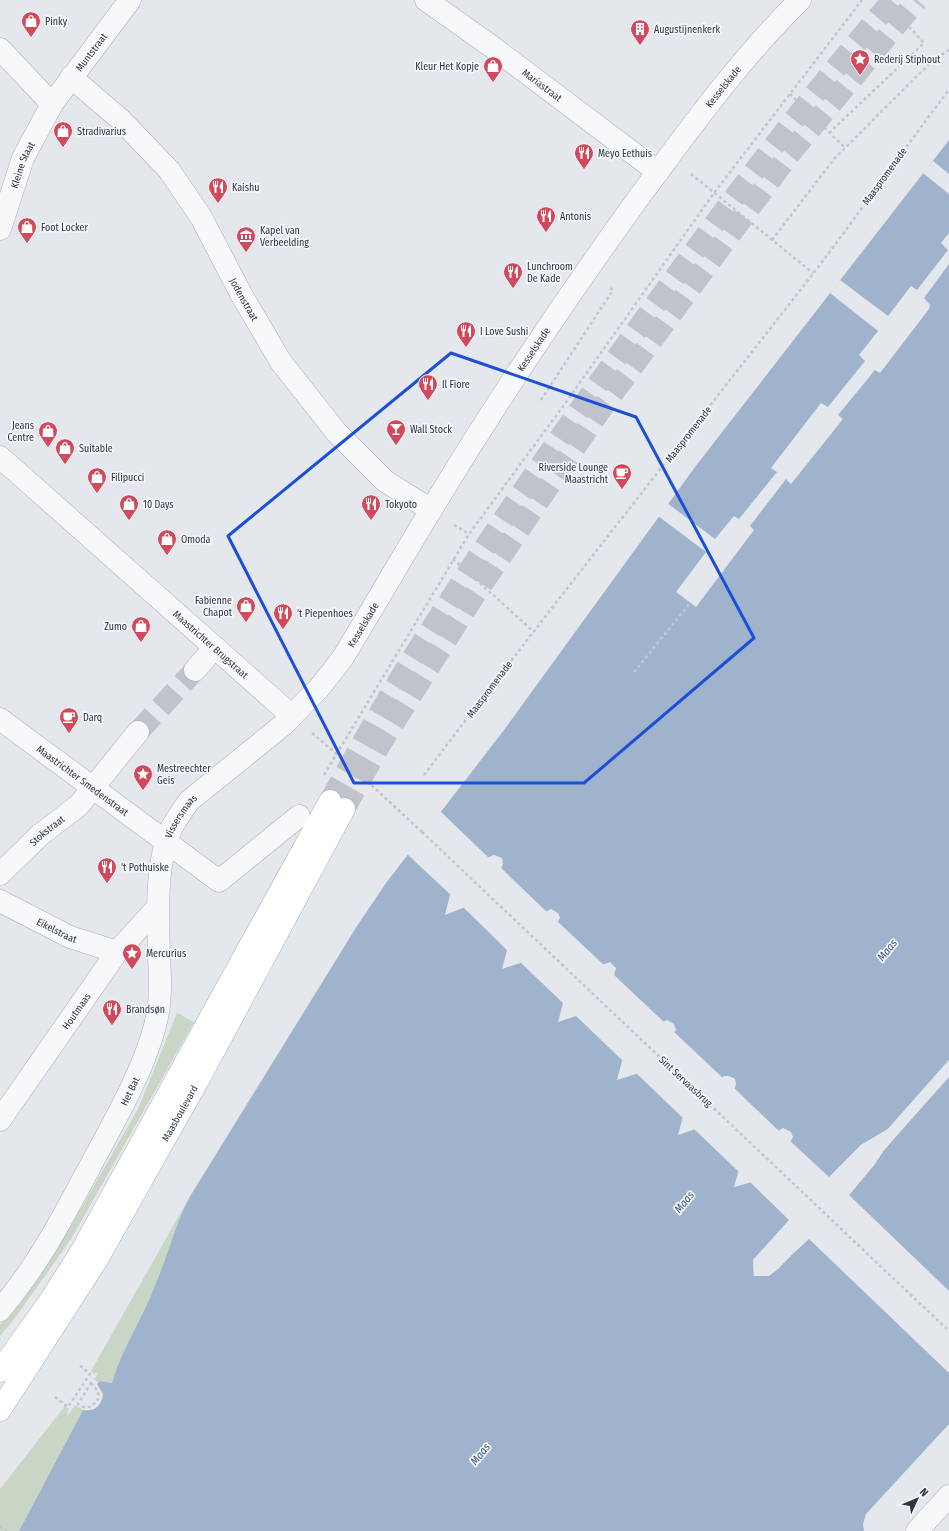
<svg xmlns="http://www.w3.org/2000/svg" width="949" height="1531" viewBox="0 0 949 1531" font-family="'Fira Sans Condensed',sans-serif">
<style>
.green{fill:#c9d6c5}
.water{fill:#9fb4cc;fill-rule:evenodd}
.pier{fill:#e4e7ec}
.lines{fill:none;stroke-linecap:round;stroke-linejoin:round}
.street-tunnel{stroke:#bfc3cb;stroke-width:22;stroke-dasharray:22 11;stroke-linecap:butt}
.secondary-tunnel{stroke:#bfc3cb;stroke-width:22;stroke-dasharray:22 11;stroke-linecap:butt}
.street-casing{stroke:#a9aeb7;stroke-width:23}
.secondary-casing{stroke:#a9aeb7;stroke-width:23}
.path{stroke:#c2c5cb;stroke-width:2.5;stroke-dasharray:3 3;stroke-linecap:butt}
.street{stroke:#f7f8fa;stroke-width:22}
.secondary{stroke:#fff;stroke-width:22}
.path-bridge{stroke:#c2c5cb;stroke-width:2.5;stroke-dasharray:3 3;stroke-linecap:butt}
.marked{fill:none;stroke:#1d4ed8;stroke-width:3;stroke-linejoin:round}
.labels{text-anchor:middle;stroke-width:3.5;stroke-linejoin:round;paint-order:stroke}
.poi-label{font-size:10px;fill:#2b3445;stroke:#f4f6f9;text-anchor:start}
.street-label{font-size:10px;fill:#2b3445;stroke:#f4f6f9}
.water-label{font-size:11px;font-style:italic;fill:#34527a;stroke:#f4f6f9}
</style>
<rect width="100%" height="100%" fill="#e4e7ec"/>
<!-- green -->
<path class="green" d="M177,1013L194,1022L71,1239L15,1318L0,1336V1325L20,1299L72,1224L138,1109Z
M189,1198C175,1225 168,1255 156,1283C143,1318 122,1348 112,1384L100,1381L98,1383L94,1379L98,1374L96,1372L94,1374L91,1371Z
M75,1405L83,1410L19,1531H0V1489L65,1406L69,1409L67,1413L69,1414Z"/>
<!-- water -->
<path class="water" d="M949,140V1060L888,1129L861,1145L753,1260L754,1276H769L778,1269L849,1195L874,1165L884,1150L949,1077V1424L866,1514L863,1524L864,1531H19L83,1410C95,1412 102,1405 103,1394L97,1384L100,1381L112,1383C122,1348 143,1318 156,1283C168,1255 175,1225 189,1198L357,926L386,883L504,730L695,467ZM494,855L502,858L503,864L501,869L463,908L445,915L450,895L489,857ZM551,909L558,913L560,918L557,923L520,963L502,969L507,950L545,912ZM610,962L616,968L614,976L576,1016L558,1022L563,1003L602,965ZM667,1020L674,1024L676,1030L673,1034L636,1074L617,1080L622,1061L661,1023ZM724,1076H729L735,1079L736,1084L734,1090L696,1129L678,1135L683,1116ZM783,1128L791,1132L793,1137L790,1142L752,1182L734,1187L739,1169L778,1131Z"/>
<!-- pier -->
<path class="pier" d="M933,161L949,174V194L923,173Z
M949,233V264L924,298L930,305L929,309L880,373L875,370L838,415L843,419L791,484L786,479L750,526L754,530L696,607L676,592L706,552L658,516L667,503L715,539L734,516L739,519L777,472L771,468L821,403L828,407L865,361L859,355L878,331L830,293L840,280L888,316L911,286L917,290L948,250L941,243Z
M440,811L490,859L452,896L407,854Z
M500,867L548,913L508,951L462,906Z
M557,921L604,965L564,1004L519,961Z
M613,974L665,1023L624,1062L574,1014Z
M673,1031L724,1079L684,1119L635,1072Z
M949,1060V1063L889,1130L862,1146L755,1261L756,1274H768L777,1267L848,1194L873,1164L883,1148L949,1075L884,1150L874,1165L849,1195L949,1291V1373L809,1239L769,1276H754L753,1260L789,1220L749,1181L789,1140L829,1177L861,1145L888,1129Z
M733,1087L780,1132L740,1173L693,1128Z"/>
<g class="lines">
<!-- street-tunnel -->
<path class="street-tunnel" d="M138,732L195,670"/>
<!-- secondary-tunnel -->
<path class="secondary-tunnel" d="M330,801C362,744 394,686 430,631C497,526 569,424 642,323C722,212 804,103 893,0
M344,809L381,743L472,599L599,412L788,156L917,0"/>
<defs>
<g id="street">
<path id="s1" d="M426,0L491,46L658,172"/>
<path d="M0,49L52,104"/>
<path id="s2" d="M71,77L121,120L169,170L201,217L241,294L281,362L337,433L385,481L431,510"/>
<path id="s3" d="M0,229L23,158L52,104L130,0"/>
<path id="s4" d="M0,457L292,716"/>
<path d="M195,670L215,647"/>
<path id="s5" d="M0,719L219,881L299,816"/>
<path id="s6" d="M0,874L40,835L79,805L138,732"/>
<path id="s7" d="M0,901L70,937L117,952"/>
<path id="s8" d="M0,1120L117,952L158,907"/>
<path id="s9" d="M0,1310C40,1263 65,1213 94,1159C117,1117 150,1058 158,1012C161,993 160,974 159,955C158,917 155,864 171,829C176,819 183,810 189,801L283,725L320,687L342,659C372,610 401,559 431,510C495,404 564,301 637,200C688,131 738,61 800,0"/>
<path d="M917,1531L949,1496"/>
</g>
<g id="secondary">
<path d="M0,1371L50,1301L81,1252L330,801"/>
<path id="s10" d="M0,1410L96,1261L203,1071L344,809"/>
</g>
</defs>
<!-- street casing -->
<use href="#street" class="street-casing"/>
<!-- secondary casing -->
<use href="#secondary" class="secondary-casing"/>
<!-- path -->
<path class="path" d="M790,94L845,148
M829,133L924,43L884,0
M691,174L813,273
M772,240L834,159L933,60L949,50
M541,400L613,290L608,287
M454,525L469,534
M453,559L533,631
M634,672L690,603
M312,733L354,769
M324,775L469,534L564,405L714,193L862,0
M424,775C551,607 682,442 812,275C859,214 902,151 949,90
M422,832L949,1331
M91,1383L98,1391L99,1398L91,1407H83L78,1404Z
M55,1397L68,1407L90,1374L78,1364
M0,1526L7,1531"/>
<!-- street -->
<use href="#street" class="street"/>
<!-- secondary -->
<use href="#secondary" class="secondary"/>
<!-- path-bridge -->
<path class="path-bridge" d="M354,769L422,832"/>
</g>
<!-- marked area -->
<path class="marked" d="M451,353L636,417L754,638L584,783H354L228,536Z"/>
<!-- icons -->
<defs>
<symbol id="shop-pin" viewBox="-11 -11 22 30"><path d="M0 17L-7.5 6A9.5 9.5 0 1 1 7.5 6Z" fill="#d1495b" stroke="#f4f6f9"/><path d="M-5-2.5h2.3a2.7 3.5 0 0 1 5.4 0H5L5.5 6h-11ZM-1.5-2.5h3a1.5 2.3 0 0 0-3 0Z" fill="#fff"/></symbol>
<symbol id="building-pin" viewBox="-11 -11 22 30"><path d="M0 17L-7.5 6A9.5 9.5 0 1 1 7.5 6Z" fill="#d1495b" stroke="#f4f6f9"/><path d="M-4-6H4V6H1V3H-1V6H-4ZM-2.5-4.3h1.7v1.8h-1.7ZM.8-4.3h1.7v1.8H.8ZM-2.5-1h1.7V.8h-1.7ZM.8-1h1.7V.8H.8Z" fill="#fff"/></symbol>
<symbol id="sight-pin" viewBox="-11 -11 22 30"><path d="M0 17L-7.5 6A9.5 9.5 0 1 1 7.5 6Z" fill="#d1495b" stroke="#f4f6f9"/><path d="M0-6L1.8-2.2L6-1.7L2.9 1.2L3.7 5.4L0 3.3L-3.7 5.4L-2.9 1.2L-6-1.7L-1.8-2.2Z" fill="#fff"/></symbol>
<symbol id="restaurant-pin" viewBox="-11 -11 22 30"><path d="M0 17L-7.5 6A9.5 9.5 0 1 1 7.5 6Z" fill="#d1495b" stroke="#f4f6f9"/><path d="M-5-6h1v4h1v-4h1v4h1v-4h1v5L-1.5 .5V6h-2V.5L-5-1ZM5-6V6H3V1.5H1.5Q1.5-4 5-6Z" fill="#fff"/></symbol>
<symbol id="museum-pin" viewBox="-11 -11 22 30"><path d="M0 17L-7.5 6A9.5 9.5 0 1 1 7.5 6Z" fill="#d1495b" stroke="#f4f6f9"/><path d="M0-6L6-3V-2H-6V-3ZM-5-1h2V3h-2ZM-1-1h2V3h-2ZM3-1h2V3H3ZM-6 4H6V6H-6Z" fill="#fff"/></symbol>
<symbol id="bar-pin" viewBox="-11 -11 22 30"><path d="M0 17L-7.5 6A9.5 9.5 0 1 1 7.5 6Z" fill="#d1495b" stroke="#f4f6f9"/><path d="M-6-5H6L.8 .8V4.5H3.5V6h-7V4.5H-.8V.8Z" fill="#fff"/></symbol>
<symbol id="cafe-pin" viewBox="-11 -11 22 30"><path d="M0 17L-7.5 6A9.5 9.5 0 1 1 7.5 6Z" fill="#d1495b" stroke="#f4f6f9"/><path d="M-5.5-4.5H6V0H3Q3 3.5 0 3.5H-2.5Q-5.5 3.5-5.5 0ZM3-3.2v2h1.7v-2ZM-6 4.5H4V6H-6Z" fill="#fff"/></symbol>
</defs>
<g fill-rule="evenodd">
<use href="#shop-pin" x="20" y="10" width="22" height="30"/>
<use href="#building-pin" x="629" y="18" width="22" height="30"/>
<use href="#sight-pin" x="849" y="48" width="22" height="30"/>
<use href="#shop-pin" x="482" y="55" width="22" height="30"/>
<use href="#shop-pin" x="52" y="120" width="22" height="30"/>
<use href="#restaurant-pin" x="573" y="142" width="22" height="30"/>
<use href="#restaurant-pin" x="207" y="176" width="22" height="30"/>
<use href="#restaurant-pin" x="535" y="205" width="22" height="30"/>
<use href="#shop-pin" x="16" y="216" width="22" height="30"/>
<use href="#museum-pin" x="235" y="225" width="22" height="30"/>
<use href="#restaurant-pin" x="502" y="261" width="22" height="30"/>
<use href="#restaurant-pin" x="455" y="320" width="22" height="30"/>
<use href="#restaurant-pin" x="417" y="373" width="22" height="30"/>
<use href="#bar-pin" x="385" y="418" width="22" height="30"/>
<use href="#shop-pin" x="37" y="420" width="22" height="30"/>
<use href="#shop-pin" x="54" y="437" width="22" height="30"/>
<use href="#cafe-pin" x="611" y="462" width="22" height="30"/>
<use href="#shop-pin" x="86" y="466" width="22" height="30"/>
<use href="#shop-pin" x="118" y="493" width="22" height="30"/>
<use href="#restaurant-pin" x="360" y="493" width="22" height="30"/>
<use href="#shop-pin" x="156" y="528" width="22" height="30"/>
<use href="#shop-pin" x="235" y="595" width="22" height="30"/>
<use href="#restaurant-pin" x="272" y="602" width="22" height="30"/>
<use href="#shop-pin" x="130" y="615" width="22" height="30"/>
<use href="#cafe-pin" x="58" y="706" width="22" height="30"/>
<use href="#sight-pin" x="132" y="763" width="22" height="30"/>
<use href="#restaurant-pin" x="96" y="856" width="22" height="30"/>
<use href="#sight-pin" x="121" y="942" width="22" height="30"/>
<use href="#restaurant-pin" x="101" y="998" width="22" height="30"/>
</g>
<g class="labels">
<!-- poi labels -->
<g class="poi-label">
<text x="45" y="25">Pinky</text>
<text x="654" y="33">Augustijnenkerk</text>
<text x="874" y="63">Rederij Stiphout</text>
<text x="479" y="70" text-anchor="end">Kleur Het Kopje</text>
<text x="77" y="135">Stradivarius</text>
<text x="598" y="157">Meyo Eethuis</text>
<text x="232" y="191">Kaishu</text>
<text x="560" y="220">Antonis</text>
<text x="41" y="231">Foot Locker</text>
<text x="260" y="234">Kapel van<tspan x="260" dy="12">Verbeelding</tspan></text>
<text x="527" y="270">Lunchroom<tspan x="527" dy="12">De Kade</tspan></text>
<text x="480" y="335">I Love Sushi</text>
<text x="442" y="388">Il Fiore</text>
<text x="34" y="429" text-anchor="end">Jeans<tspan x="34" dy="12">Centre</tspan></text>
<text x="410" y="433">Wall Stock</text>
<text x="79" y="452">Suitable</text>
<text x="608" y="471" text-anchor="end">Riverside Lounge<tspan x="608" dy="12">Maastricht</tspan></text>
<text x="111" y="481">Filipucci</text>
<text x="143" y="508">10 Days</text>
<text x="385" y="508">Tokyoto</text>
<text x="181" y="543">Omoda</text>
<text x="232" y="604" text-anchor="end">Fabienne<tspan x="232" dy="12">Chapot</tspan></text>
<text x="297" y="617">'t Piepenhoes</text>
<text x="127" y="630" text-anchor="end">Zumo</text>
<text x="83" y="721">Darq</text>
<text x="157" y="772">Mestreechter<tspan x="157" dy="12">Geis</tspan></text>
<text x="121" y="871">'t Pothuiske</text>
<text x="146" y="957">Mercurius</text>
<text x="126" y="1013">Brandsøn</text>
</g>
<!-- street labels -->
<g class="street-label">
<text dy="4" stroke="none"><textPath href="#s3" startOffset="201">Muntstraat</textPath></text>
<text dy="4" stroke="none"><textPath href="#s1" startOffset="144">Mariastraat</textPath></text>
<text dy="4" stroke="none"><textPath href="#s9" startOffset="1455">Kesselskade</textPath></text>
<text dy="4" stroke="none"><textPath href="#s3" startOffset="68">Kleine Staat</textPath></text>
<text transform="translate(884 176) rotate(-54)" y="4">Maaspromenade</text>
<text dy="4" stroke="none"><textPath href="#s2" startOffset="285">Jodenstraat</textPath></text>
<text dy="4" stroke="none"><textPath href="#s9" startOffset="1131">Kesselskade</textPath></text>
<text transform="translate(688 434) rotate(-52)" y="4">Maaspromenade</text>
<text dy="4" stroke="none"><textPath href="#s9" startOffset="807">Kesselskade</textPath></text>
<text dy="4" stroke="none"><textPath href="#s4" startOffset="282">Maastrichter Brugstraat</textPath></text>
<text transform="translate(489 689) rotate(-53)" y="4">Maaspromenade</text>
<text dy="4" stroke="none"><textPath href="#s5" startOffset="103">Maastrichter Smedenstraat</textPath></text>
<text dy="4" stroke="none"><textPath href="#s9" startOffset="540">Vissersmaas</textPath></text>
<text dy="4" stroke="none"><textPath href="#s6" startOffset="64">Stokstraat</textPath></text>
<text dy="4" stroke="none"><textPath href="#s7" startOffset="64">Eikelstraat</textPath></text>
<text dy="4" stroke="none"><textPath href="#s8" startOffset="133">Houtmaas</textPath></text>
<text transform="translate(686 1081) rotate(43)" y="4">Sint Servaasbrug</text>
<text dy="4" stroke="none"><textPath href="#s9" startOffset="255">Het Bat</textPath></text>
<text dy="4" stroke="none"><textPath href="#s10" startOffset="347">Maasboulevard</textPath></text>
</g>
<!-- water labels -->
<g class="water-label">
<text transform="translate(887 950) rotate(-51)" y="4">Maas</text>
<text transform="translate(684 1202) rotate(-51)" y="4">Maas</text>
<text transform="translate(480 1454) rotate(-51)" y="4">Maas</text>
</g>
</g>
<!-- north arrow -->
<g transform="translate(917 1499) rotate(46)" stroke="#f4f6f9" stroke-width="3" paint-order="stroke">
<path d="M0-3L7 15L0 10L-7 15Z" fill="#2b3445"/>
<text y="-6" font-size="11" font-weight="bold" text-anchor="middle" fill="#2b3445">N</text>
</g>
</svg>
